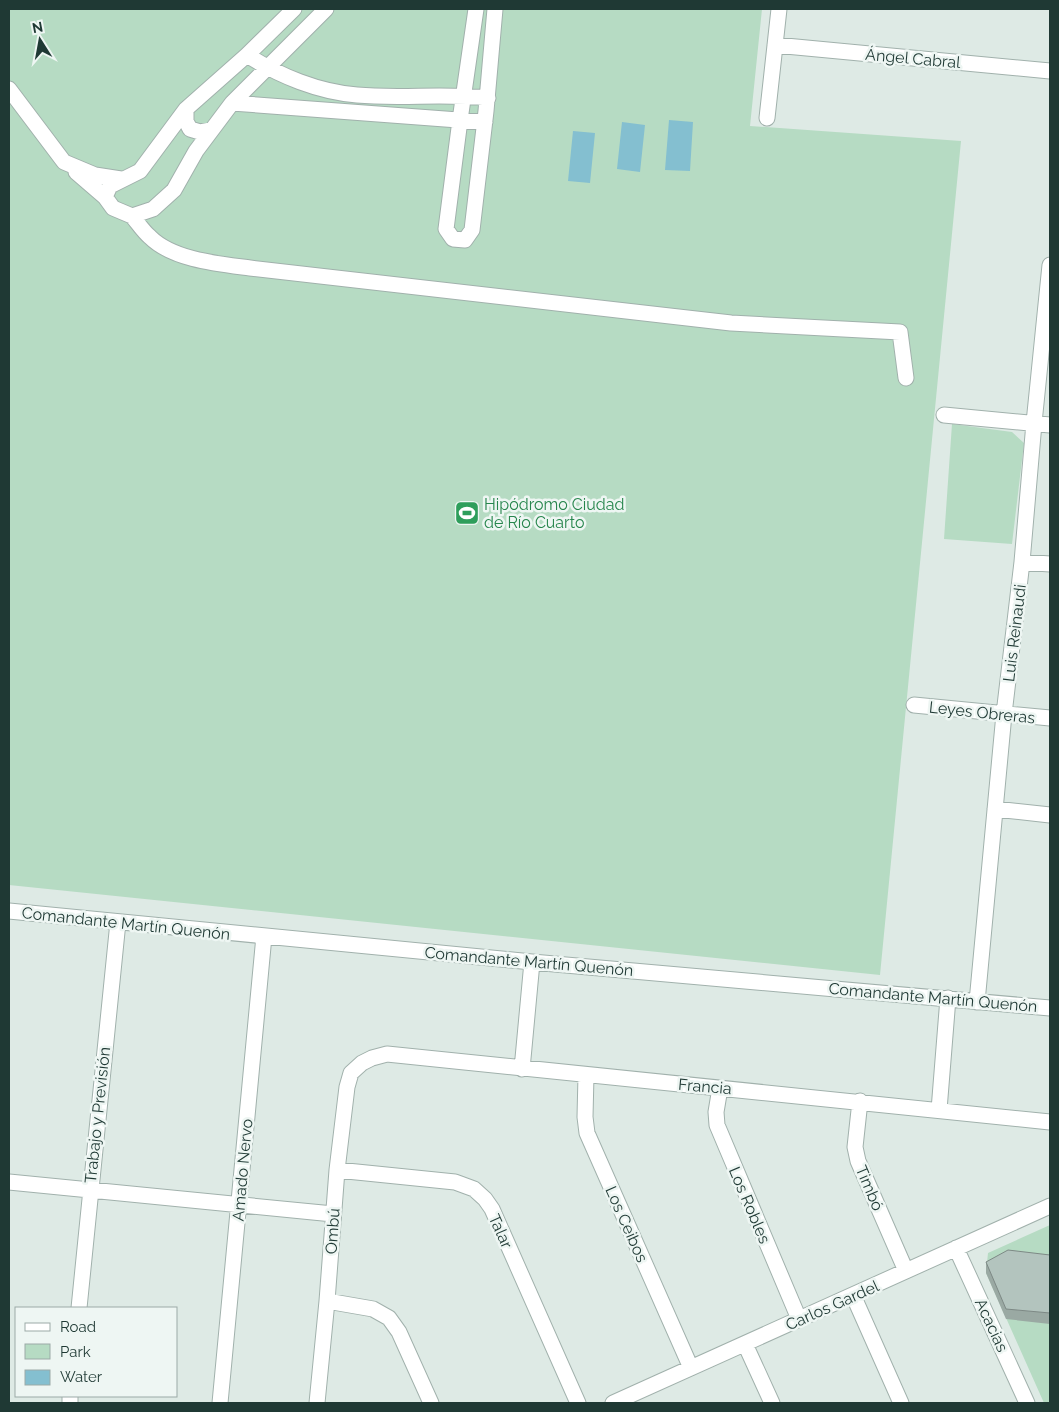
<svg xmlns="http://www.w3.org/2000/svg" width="1059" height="1412" viewBox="0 0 1059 1412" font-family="Raleway,sans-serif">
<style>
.green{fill:#b6dbc3}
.water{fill:#84bfd0}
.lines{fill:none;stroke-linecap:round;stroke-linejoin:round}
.minor-casing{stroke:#a1b1ac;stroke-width:17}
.minor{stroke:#fff;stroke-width:15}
.wall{fill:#9aa9a3}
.building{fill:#b3c4be;stroke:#7d8985}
.labels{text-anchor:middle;stroke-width:5;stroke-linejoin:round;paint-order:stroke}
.street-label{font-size:16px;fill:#1f3934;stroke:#eef6f3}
.leisure-label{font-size:16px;fill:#27864d;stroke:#eef6f3;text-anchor:start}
</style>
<rect width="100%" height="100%" fill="#deeae5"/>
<!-- green -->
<path class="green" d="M9,9H762L750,126L961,141L880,975L9,885Z
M952,424L1012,432L1024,443L1012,544L944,539Z
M1050,1225V1403H1044L986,1273L988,1253Z"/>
<!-- water -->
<path class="water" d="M669,120L693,122L690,171L665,170Z
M622,122L645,125L640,172L617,169Z
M573,131L595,133L590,183L568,181Z"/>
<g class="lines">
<defs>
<path id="minor" d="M294,9L247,55L186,109L140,171L110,186L105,197L113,208L132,216L153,209L174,190L196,151L232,103L326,9
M476,9L460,120L446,229L453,239L465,240L472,230L486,111L495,9
M775,45L1050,71
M247,55C279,76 319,92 357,95C400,99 444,93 488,98
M9,89L64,162L95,175L121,179
M232,103L485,122
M186,109V121L190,129L200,132L211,130
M767,118L779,9
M76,172L105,197
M132,216C138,223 143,231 150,237C173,260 219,264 250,268L731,323L900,332L906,378
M944,415L1050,425
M1022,562L1050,564
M914,705L1050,718
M995,809L1050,815
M9,911L532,962L1050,1008
M977,1002L1004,714L1022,562L1034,423L1050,265
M522,1069L532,962
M586,1075L585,1117L587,1133L691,1368
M720,1088L716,1112L717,1125L799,1319
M860,1101L855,1147L858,1161L906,1271
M939,1110L948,998
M337,1170L455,1182L474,1189L485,1199L492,1209L578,1403
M9,1182L333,1214
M956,1248L1027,1403
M853,1295L901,1403
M327,1301L373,1309L389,1318L399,1332L431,1403
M79,1308L118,922
M745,1344L772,1403
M70,1403V1396
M220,1403L264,936
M317,1403L327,1301L337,1170L347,1087L351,1073L362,1063L372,1058L387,1054L1050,1122
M613,1403L1050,1206"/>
</defs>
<!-- minor casing -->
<use href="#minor" class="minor-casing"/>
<!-- minor -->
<use href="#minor" class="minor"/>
</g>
<!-- wall -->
<path class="wall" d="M1050,1255V1324L1006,1319L986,1273V1262Z"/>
<!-- building -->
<path class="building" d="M1008,1250L1050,1255V1313L1006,1309L986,1262Z"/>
<!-- icons -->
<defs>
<symbol id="stadium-square" viewBox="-11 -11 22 22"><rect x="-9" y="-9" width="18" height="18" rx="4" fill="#2e9e5b" stroke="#eef6f3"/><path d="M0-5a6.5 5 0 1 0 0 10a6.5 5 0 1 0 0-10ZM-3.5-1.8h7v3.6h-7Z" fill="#fff"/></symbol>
</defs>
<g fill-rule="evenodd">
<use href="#stadium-square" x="453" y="499" width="28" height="28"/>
</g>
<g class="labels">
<!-- street labels -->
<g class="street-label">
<text transform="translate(913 58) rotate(5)" y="6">Ángel Cabral</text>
<text transform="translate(1014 633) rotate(-83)" y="6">Luis Reinaudi</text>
<text transform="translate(982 712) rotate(6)" y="6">Leyes Obreras</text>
<text transform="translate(126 923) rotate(6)" y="6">Comandante Martín Quenón</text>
<text transform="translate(529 961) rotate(5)" y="6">Comandante Martín Quenón</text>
<text transform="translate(933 997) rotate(5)" y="6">Comandante Martín Quenón</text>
<text transform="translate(705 1086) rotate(5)" y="6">Francia</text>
<text transform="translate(97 1115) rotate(-84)" y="6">Trabajo y Previsión</text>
<text transform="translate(242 1170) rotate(-85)" y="6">Amado Nervo</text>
<text transform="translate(870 1188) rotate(67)" y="6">Timbó</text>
<text transform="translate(750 1205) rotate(67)" y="6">Los Robles</text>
<text transform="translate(627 1224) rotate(66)" y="6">Los Ceibos</text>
<text transform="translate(332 1231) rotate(-86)" y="6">Ombú</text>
<text transform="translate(501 1231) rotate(66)" y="6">Talar</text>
<text transform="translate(832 1305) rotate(-24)" y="6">Carlos Gardel</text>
<text transform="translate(992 1325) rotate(65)" y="6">Acacias</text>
</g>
<!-- leisure labels -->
<g class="leisure-label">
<text x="484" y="510">Hipódromo Ciudad<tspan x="484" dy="18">de Río Cuarto</tspan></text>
</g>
</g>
<!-- border -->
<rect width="1059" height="1412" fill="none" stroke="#1f3934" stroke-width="20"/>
<!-- legend -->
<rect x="15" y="1307" width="162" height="90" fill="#eef6f3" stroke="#9baaa7"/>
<rect x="25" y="1323" width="25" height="8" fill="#ffffff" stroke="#9baaa7"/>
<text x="60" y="1332" font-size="15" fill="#1f3934">Road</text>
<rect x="25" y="1344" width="25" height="15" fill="#b6dbc3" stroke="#9baaa7"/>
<text x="60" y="1357" font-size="15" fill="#1f3934">Park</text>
<rect x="25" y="1370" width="25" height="15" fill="#84bfd0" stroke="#9baaa7"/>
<text x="60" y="1382" font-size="15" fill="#1f3934">Water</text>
<!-- north arrow -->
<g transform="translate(40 40) rotate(349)" stroke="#eef6f3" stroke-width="4" paint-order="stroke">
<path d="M0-4L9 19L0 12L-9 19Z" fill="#1f3934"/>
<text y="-8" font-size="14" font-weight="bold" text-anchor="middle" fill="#1f3934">N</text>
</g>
</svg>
